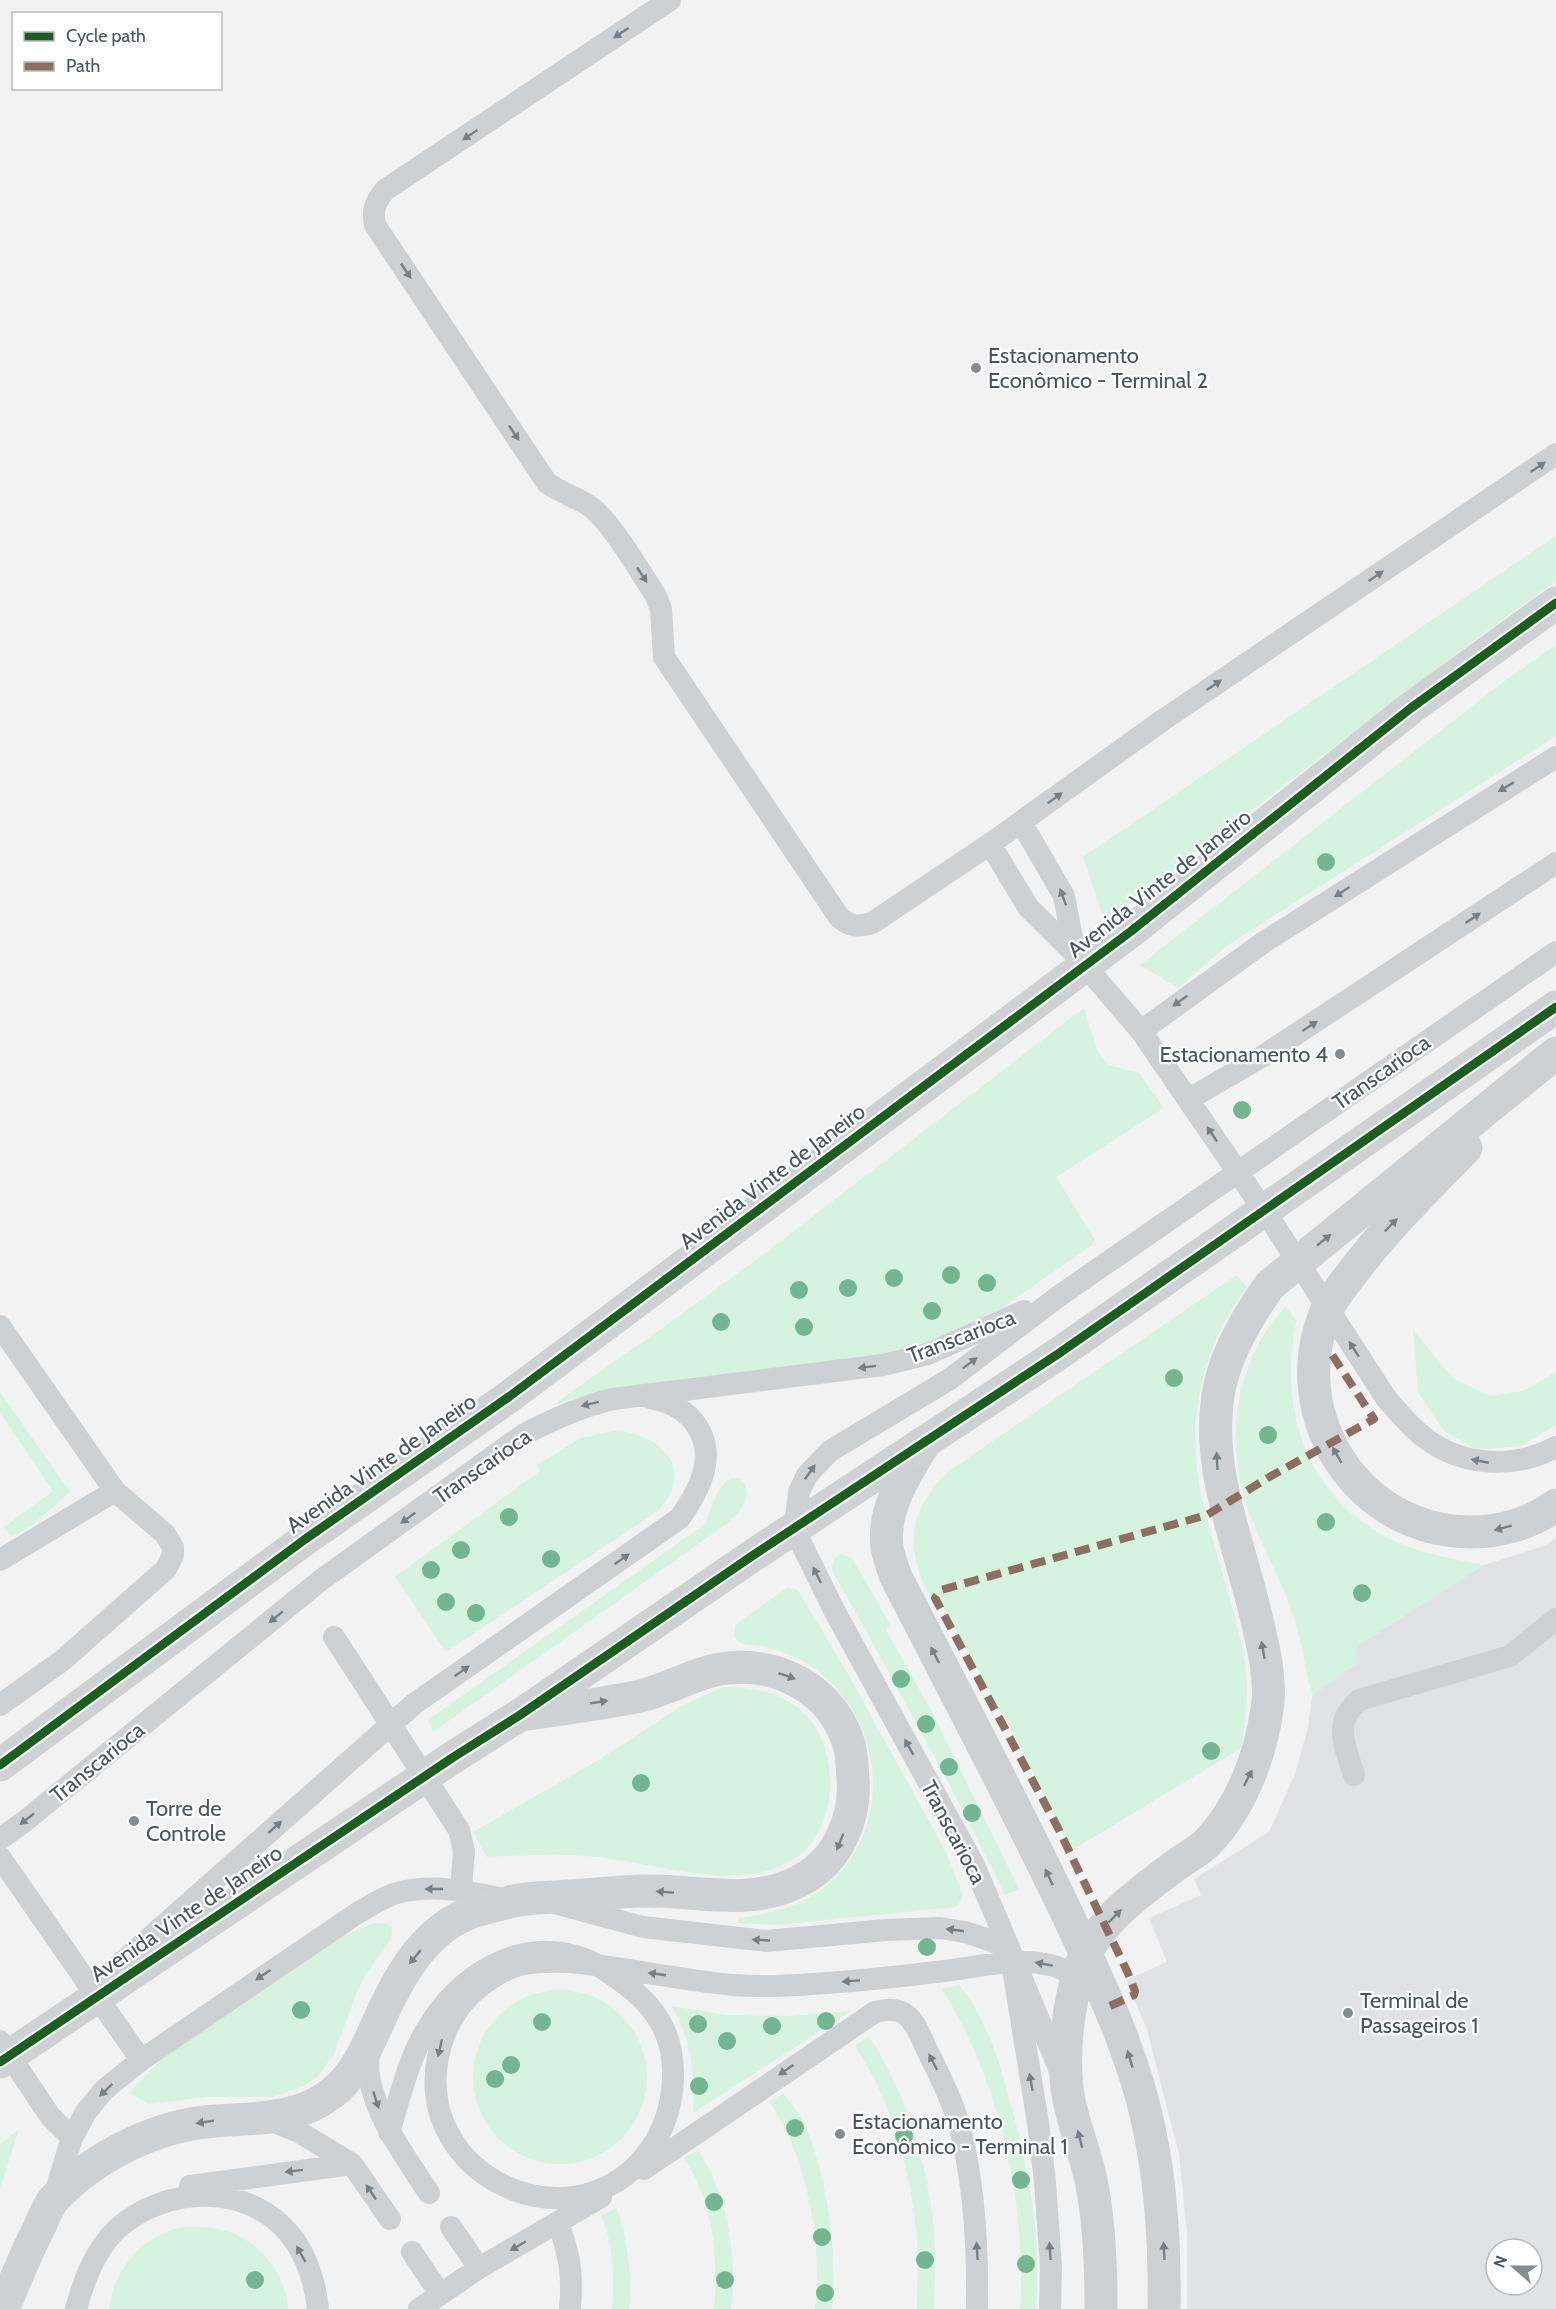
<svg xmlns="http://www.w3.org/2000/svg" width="1556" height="2309" viewBox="0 0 1556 2309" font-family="Cabin,sans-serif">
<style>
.airport{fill:#e0e2e5;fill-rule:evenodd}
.green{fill:#d5f3df}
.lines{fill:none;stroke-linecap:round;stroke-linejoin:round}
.lane{stroke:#cdd1d3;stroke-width:22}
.street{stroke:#cdd1d3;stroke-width:33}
.secondary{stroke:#ced2d5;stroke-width:33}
.quiet{stroke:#8d6e63;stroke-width:8;stroke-dasharray:15 8;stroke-linecap:butt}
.cycleway-casing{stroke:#fff;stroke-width:13}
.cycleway{stroke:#1b5e20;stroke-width:9}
.tree{fill:#75b692}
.oneway{fill:#768089}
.oneway2{fill:#76818a}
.poi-dot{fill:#838c94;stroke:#fff;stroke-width:2}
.labels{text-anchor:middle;stroke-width:4.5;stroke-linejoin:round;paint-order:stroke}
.poi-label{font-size:22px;fill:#475561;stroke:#fff;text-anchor:start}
.street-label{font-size:22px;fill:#475561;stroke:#fff}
</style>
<rect width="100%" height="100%" fill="#f2f2f2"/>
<!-- airport -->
<path class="airport" d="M1556,1537V2309H1187V2234L1179,2154L1147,2030L1126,1980L1167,1962L1149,1918L1201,1895L1194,1879L1269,1832L1295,1774L1308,1727L1312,1696L1355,1664L1357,1646L1484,1565L1547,1545ZM1496,2249H1532V2285H1496Z"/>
<!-- green -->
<path class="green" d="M1556,536V581L1472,642L1105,922L1083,857Z
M1556,645V736L1228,945L1178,988L1140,965L1502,683Z
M1084,1008L1097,1050L1108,1065L1139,1073L1164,1108L1056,1177L1095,1240L1092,1245L1006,1305L1009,1311L908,1353L772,1370L696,1377L572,1399L559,1404L558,1401L664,1327L768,1251Z
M1237,1275L1247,1287C1201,1348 1185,1424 1202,1499C1209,1528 1218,1557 1226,1587C1234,1615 1243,1642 1246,1671C1249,1697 1245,1723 1241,1748L1071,1851L1024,1754L936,1594L930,1597C905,1549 908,1513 946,1473Z
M1286,1306L1296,1321C1280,1406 1302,1487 1379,1533C1411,1552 1449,1558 1484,1565L1358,1646L1355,1664L1312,1696C1305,1667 1301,1635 1290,1607C1279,1575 1262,1546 1250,1515C1223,1445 1234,1361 1286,1306Z
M1413,1330L1453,1378L1490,1396L1523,1391L1556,1372V1425L1521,1446L1477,1450L1444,1431L1418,1392Z
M0,1392L70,1492L31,1526L11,1537L4,1527L53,1491L0,1413Z
M614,1431C647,1431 689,1456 670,1495C667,1500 662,1505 659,1510L446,1652L395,1577L540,1471L537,1465L581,1438Z
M732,1478H740C755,1497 743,1508 728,1523L433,1732L428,1720L705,1524C712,1508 716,1486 732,1478Z
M840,1554L852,1558L891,1626L886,1630L931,1710L1019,1889L1005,1895C952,1785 892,1678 832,1570C832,1562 833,1558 840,1554Z
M787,1588L795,1589L799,1592L848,1674L946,1852L962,1893V1899L956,1907L776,1925L738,1923L739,1918C773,1913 805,1906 831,1882C892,1825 884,1728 823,1675C814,1667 804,1661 792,1656C783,1652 772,1648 762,1646C750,1644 741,1647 734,1636L735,1625Z
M723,1687C754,1687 784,1692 807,1716C839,1751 838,1822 801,1854C791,1862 777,1868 764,1872C718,1885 645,1862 597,1857C560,1853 524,1855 487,1857L473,1832L597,1761L683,1705Z
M375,1923H387L392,1927L391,1940L369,1970L358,1989L334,2054L317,2077L304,2086L273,2097H208L148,2104L129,2093L171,2049L324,1943Z
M959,1985C987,2019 999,2060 1010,2102C1029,2169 1042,2239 1036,2309H1020C1027,2203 999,2079 942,1989Z
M473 2077a87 87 0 1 1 174 0a87 87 0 1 1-174 0Z
M671,2006L726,2015L792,2016L851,2011L693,2113C695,2075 692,2039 671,2006Z
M869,2036C906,2093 928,2163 934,2231C937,2256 934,2283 934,2309H917C917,2283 919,2256 916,2231C910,2167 891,2100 855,2046Z
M783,2093C790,2102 799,2112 804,2123C827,2174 838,2254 832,2309H815C822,2255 811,2184 788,2135C783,2124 776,2113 770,2102Z
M18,2130V2131L0,2190V2144Z
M698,2150C727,2194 738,2256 731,2309H714C719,2258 713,2201 684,2158Z
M617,2208C627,2242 633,2274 629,2309H612C614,2277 614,2245 601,2215Z
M207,2227C216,2229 226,2230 235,2234C264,2247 286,2277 288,2309H109C113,2272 140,2237 178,2228C187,2226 198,2227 207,2227Z"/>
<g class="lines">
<!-- lane -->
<path class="lane" d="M670,0L385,190C375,202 372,210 375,225L547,483C560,492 575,497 588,505C610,519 640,572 656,596L661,609L664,657L839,917C850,927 859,927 872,923L990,844L1163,720L1556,454
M1021,822L1064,896L1075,954
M990,844L1028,907L1075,954L1141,1031L1274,1225L1386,1398C1398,1412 1410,1427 1425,1438C1463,1467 1515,1469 1556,1447
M1141,1031L1264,942L1556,757
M1189,1099L1263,1056L1556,863
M0,1326L115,1491L165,1534L173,1547V1555L166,1569L63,1660L0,1705
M0,1560L115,1491
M334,1637L459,1830L464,1851L461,1889
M1354,1775C1345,1745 1332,1724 1359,1700L1510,1656L1556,1619
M0,1839L25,1821L321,1580L523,1435C553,1419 580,1407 613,1399L883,1365L928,1354L1024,1311
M0,1857L141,2060
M558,1904L643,1927L766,1941L886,1930L940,1928L965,1932L992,1941L1010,1950L1061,2073
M112,1971L414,1704L680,1518C688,1506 696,1494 701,1480C717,1438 691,1405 650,1398
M0,2041L50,2116L72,2138
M369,2047C369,2057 367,2067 369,2076C377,2120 405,2156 429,2193
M264,2118L299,2132L352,2164L390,2219
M389,2132C400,2098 408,2059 427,2029C459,1975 520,1935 585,1959C596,1963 608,1972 618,1979C633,1990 647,2001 657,2017C684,2057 675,2121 645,2156C569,2249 414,2175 438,2057C444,2028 458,2003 482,1985C494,1976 508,1967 524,1964C553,1959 581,1963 609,1967C650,1973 692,1981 733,1985C759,1987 786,1986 812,1984C859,1981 905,1976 952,1970C983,1966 1014,1958 1045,1964C1061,1966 1074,1975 1087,1984
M644,2169L875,2012C910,2002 915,2025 928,2052C940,2076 953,2102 960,2128C975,2187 978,2248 977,2309
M190,2186L352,2164
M54,2196L72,2138L86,2112L104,2090L141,2060L359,1912C371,1906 384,1896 397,1893C434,1883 472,1892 508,1900
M558,2222C570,2257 573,2273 570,2309
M451,2227L479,2268
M412,2252L440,2294
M76,2309C84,2280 95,2250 117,2229C166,2185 250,2182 292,2237C308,2258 315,2283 318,2309
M419,2309L479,2268L601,2197
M1050,2309L1051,2267L1045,2182L1038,2123L1010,1950L974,1865L835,1612L801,1543L795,1527L799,1492L807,1475L830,1451L950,1379L1059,1296L1556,952"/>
<!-- street -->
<path class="street" d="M1466,1148C1427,1188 1387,1227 1353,1272C1343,1285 1331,1299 1325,1314C1284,1417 1359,1532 1471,1532C1501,1532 1532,1523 1556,1505
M925,1442C906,1474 882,1508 887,1548C889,1557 892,1566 895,1575C954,1690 1015,1804 1070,1920C1102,1988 1134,2055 1149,2128C1162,2188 1165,2248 1164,2309
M1101,2309C1101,2270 1100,2230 1093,2191C1088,2156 1071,2123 1067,2088C1063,2051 1068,2007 1079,1971C1094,1923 1138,1894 1176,1865C1186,1858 1199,1851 1208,1842C1241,1807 1260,1757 1267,1710C1272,1681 1263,1645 1256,1616C1239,1541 1203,1464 1220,1385C1228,1349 1249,1315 1270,1285L1556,1053"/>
<!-- secondary -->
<path class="secondary" d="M0,1765L304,1540L510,1396L1130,932L1411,708L1556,603
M0,2062L452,1758L520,1715L752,1556L1058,1354L1556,1007
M3,2309C15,2281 26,2253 40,2226C44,2217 48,2206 54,2199C94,2156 157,2125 215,2121C255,2118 297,2120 331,2094C353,2078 366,2050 377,2025C396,1982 420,1935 465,1915C478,1909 495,1906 509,1902C528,1897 549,1898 569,1896C594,1895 620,1891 645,1891C701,1890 757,1909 808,1876C840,1856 856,1815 853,1778C852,1768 852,1757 850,1748C834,1689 777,1660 720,1669C692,1674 667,1690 640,1696C604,1704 565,1708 528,1714"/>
<!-- quiet -->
<path class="quiet" d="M1110,2006L1134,1995L1135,1991L1127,1971L1058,1828L935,1598L941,1590L1207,1515L1271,1476L1374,1419L1329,1350"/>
<defs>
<path id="cycleway" d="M0,1765L304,1540L510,1396L1130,932L1411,708L1556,603
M0,2062L452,1758L520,1715L752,1556L1058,1354L1556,1007"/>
</defs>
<!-- cycleway casing -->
<use href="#cycleway" class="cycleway-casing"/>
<!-- cycleway -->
<use href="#cycleway" class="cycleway"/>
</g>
<!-- trees -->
<g class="tree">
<circle cx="1326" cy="862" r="9"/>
<circle cx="1242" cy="1110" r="9"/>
<circle cx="951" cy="1275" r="9"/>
<circle cx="894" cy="1278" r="9"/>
<circle cx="987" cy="1283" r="9"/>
<circle cx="848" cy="1288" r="9"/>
<circle cx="799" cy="1290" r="9"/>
<circle cx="932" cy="1311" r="9"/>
<circle cx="721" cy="1322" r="9"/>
<circle cx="804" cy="1327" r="9"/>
<circle cx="1174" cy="1378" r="9"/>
<circle cx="1268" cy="1435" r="9"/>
<circle cx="509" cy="1517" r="9"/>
<circle cx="1326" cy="1522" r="9"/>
<circle cx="461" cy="1550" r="9"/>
<circle cx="551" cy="1559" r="9"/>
<circle cx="431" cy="1570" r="9"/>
<circle cx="1362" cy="1593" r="9"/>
<circle cx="446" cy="1602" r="9"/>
<circle cx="476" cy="1613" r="9"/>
<circle cx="901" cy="1679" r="9"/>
<circle cx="926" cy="1724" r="9"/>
<circle cx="1211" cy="1751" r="9"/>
<circle cx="949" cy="1767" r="9"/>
<circle cx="641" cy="1783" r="9"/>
<circle cx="972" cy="1813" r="9"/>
<circle cx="927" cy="1947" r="9"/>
<circle cx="301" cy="2010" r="9"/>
<circle cx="826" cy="2021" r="9"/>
<circle cx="542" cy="2022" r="9"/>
<circle cx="698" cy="2024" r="9"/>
<circle cx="772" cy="2026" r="9"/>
<circle cx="727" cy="2041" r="9"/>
<circle cx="511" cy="2065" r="9"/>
<circle cx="495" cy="2079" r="9"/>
<circle cx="699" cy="2086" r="9"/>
<circle cx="795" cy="2128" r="9"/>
<circle cx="904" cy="2136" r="9"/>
<circle cx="1021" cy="2180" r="9"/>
<circle cx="714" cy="2202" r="9"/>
<circle cx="822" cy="2237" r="9"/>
<circle cx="925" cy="2260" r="9"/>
<circle cx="1026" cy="2264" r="9"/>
<circle cx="255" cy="2280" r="9"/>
<circle cx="725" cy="2280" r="9"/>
<circle cx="825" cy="2293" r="9"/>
</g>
<!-- one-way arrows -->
<defs><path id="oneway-solid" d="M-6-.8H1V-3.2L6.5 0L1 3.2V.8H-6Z" transform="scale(1.5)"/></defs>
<g class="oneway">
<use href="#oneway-solid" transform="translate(621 33) rotate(146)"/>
<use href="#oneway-solid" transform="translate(470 135) rotate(146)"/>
<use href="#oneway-solid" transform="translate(406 271) rotate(56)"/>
<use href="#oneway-solid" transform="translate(514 433) rotate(56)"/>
<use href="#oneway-solid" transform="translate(1538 467) rotate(-34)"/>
<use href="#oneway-solid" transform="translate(642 575) rotate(56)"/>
<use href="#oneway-solid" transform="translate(1376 576) rotate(-34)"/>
<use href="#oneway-solid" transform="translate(1214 685) rotate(-34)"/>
<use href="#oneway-solid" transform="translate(1506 787) rotate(149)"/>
<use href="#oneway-solid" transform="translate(1055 798) rotate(-36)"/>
<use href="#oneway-solid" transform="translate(1342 892) rotate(147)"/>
<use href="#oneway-solid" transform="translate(1063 897) rotate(-110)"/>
<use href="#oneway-solid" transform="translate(1473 918) rotate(-34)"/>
<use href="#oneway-solid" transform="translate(1180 1001) rotate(144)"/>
<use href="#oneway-solid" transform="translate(1310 1026) rotate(-33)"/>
<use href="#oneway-solid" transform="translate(1212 1134) rotate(-124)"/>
<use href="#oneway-solid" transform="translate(1391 1225) rotate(-46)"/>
<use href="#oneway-solid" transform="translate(1324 1240) rotate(-39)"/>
<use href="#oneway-solid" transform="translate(1354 1349) rotate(-123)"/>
<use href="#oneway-solid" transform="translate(970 1363) rotate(-37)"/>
<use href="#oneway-solid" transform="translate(867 1367) rotate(173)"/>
<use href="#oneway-solid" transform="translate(590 1404) rotate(166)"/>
<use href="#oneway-solid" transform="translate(1337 1455) rotate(-120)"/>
<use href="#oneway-solid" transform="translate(1217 1461) rotate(-93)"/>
<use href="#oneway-solid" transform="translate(1480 1461) rotate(-169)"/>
<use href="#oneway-solid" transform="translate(810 1472) rotate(-55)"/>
<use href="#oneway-solid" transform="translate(408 1518) rotate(144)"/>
<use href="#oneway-solid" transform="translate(1503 1528) rotate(165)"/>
<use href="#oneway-solid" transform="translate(622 1559) rotate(-35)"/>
<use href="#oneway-solid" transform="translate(817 1575) rotate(-116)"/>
<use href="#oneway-solid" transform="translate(276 1617) rotate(141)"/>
<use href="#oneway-solid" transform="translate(1263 1650) rotate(-100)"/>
<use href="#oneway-solid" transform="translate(935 1655) rotate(-117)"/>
<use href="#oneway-solid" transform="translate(462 1671) rotate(-35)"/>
<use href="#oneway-solid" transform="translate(909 1747) rotate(-119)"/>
<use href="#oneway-solid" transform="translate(1248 1778) rotate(-63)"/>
<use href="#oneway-solid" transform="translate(27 1819) rotate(142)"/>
<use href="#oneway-solid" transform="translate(275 1827) rotate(-42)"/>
<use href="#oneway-solid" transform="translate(1049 1877) rotate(-115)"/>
<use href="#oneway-solid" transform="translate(434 1889) rotate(180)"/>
<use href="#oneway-solid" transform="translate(1115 1916) rotate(-45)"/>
<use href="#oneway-solid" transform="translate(955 1930) rotate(-172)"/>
<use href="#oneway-solid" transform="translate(761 1940) rotate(-177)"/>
<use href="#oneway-solid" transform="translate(1044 1964) rotate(-170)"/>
<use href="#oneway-solid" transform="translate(657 1974) rotate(-172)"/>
<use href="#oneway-solid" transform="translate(263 1975) rotate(146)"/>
<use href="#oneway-solid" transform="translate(851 1981) rotate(176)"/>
<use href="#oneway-solid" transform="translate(440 2048) rotate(103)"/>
<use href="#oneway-solid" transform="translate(1130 2059) rotate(-107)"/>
<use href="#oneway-solid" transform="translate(933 2062) rotate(-117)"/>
<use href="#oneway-solid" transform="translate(786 2070) rotate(145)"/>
<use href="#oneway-solid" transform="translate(1031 2082) rotate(-100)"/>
<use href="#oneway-solid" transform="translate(106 2090) rotate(136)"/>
<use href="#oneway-solid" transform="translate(376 2100) rotate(72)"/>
<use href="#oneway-solid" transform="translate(1080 2139) rotate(-104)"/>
<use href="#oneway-solid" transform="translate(294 2171) rotate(173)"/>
<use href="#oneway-solid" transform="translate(371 2192) rotate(-124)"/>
<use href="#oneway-solid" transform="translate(518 2246) rotate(150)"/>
<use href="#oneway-solid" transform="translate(977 2251) rotate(-94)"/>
<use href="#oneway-solid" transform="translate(1050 2251) rotate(-94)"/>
<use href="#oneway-solid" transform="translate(1164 2251) rotate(-93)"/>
<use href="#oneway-solid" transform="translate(301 2254) rotate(-119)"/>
</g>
<g class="oneway2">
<use href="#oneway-solid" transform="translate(787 1676) rotate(19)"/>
<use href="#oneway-solid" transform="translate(599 1702) rotate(-9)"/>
<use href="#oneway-solid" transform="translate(840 1842) rotate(112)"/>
<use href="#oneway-solid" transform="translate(665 1892) rotate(-176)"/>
<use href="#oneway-solid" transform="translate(415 1957) rotate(130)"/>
<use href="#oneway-solid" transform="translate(205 2122) rotate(171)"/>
</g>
<!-- markers -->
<g class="poi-dot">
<circle cx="976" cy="368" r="6"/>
<circle cx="1340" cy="1054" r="6"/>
<circle cx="134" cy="1821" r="6"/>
<circle cx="1348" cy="2013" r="6"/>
<circle cx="840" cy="2134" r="6"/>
</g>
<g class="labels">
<!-- poi labels -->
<g class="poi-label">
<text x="988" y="363">Estacionamento<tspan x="988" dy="25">Econômico - Terminal 2</tspan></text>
<text x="1328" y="1062" text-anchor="end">Estacionamento 4</text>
<text x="146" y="1816">Torre de<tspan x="146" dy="25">Controle</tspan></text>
<text x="1360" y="2008">Terminal de<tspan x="1360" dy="25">Passageiros 1</tspan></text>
<text x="852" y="2129">Estacionamento<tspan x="852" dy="25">Econômico - Terminal 1</tspan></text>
</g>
<!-- street labels -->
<g class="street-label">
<text transform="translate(1159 883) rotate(-38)" y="8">Avenida Vinte de Janeiro</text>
<text transform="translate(1381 1072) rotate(-35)" y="8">Transcarioca</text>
<text transform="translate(772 1176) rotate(-37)" y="8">Avenida Vinte de Janeiro</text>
<text transform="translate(961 1336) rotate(-21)" y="8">Transcarioca</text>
<text transform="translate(381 1463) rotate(-35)" y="8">Avenida Vinte de Janeiro</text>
<text transform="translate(482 1466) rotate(-35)" y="8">Transcarioca</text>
<text transform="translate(97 1762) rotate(-39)" y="8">Transcarioca</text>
<text transform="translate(954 1832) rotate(62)" y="8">Transcarioca</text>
<text transform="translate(186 1913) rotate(-34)" y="8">Avenida Vinte de Janeiro</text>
</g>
</g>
<!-- legend -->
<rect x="12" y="12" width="210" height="78" fill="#ffffff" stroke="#b5bbc0" stroke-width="1.5"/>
<rect x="24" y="32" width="30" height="9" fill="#1b5e20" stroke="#b5bbc0" stroke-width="1.5"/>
<text x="66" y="42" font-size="18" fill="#475561">Cycle path</text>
<rect x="24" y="62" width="30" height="9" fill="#8d6e63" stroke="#b5bbc0" stroke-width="1.5"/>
<text x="66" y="72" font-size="18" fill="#475561">Path</text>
<!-- north arrow -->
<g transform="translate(1514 2267) rotate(291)"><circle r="28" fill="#ffffff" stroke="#b5bbc0" stroke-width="1.5"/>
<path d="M0-4.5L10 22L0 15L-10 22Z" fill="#838c94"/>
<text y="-9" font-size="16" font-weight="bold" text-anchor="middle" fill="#475561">N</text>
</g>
</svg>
